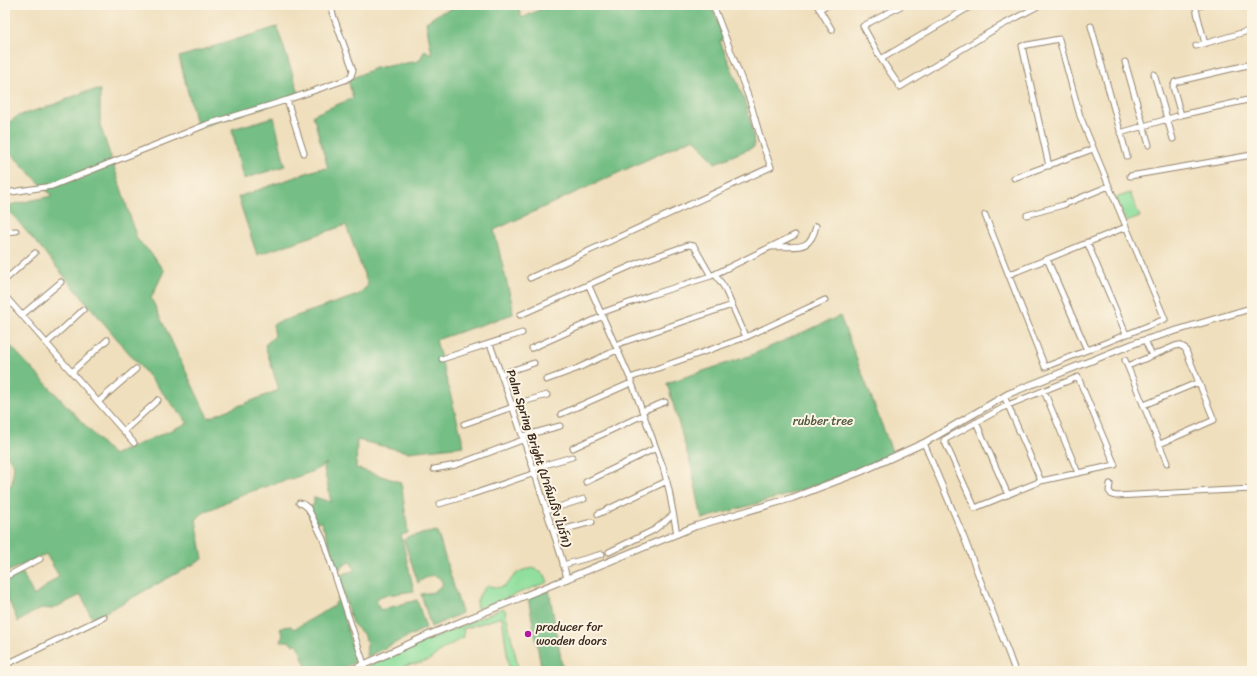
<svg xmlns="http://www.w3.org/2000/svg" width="1257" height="676" font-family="Sriracha,'Playpen Sans Thai',sans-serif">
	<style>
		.green { fill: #90df9e; stroke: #66845e }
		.forest { fill: #74be85; stroke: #587452 }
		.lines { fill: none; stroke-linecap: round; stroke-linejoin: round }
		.minor-casing { stroke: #95846e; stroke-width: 7 }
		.tertiary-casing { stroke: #95846e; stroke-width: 8 }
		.minor { stroke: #fff; stroke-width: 5 }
		.tertiary { stroke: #fff; stroke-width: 6 }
		.poi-dot { fill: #b5179e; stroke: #fcf5e5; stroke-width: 1.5 }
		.labels { text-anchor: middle; stroke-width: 4; stroke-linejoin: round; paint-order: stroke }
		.park-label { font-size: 12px; fill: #50573e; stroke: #fcf5e5 }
		.street-label { font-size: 12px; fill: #3b2a1e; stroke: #fcf5e5 }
		.poi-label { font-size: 12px; fill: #3b2a1e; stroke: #fcf5e5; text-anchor: start }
	</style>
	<rect width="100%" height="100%" fill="#fcf5e5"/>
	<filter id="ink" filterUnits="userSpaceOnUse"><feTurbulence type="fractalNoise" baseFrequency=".025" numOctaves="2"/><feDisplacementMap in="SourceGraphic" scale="8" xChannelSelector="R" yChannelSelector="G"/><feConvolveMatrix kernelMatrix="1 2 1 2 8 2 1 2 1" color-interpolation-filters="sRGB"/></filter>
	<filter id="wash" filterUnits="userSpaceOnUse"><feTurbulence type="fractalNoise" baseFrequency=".012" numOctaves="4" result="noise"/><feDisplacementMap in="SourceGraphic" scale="16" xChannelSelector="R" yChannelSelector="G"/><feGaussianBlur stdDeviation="0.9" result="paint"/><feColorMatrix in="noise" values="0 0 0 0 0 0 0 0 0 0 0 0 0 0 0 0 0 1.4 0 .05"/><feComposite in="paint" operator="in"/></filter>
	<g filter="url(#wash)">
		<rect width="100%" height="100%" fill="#efdfbd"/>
		<!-- green -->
		<path class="green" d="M 1130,193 L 1140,217 L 1126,222 L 1116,198 Z
			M 534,568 L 545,575 L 548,582 L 477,609 C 475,599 481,592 488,585 C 508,594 508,577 521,571 C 525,569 530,569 534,568 Z
			M 503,608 L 505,610 L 519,671 L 514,671 L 513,668 L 509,667 L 502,617 L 463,629 L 464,637 C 456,642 447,646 440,651 C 434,656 429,662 421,663 C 413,665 404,663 399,671 L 357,671 Z"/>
		<!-- forest -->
		<path class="forest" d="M 463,5 L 517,5 L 522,18 L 549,5 L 711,5 L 725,39 L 720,41 C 733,74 753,112 754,147 L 715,163 L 694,138 L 494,230 L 512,304 L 513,314 L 436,340 L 464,446 L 408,452 L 357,440 L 356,468 L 400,482 L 402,488 L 408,533 L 401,535 L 414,591 L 381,596 L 376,600 L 380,610 L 417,600 L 426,628 L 366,657 L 367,644 L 365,636 L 352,623 L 338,576 L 355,570 L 350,561 L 338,570 L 321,521 L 313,525 L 306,508 L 314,505 L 314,497 L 331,502 L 324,468 L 327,463 C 307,477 283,480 261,488 C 246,493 230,499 216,507 C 208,510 201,513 196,520 L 203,559 L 104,613 L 92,618 L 81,595 L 52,609 L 44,608 L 30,614 L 18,622 L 9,601 L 5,601 L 5,579 L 21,570 L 34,596 L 59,576 L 46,554 L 5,573 L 5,489 L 12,484 L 14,465 L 5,453 L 5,340 L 113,455 L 188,423 L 5,206 L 52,196 L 5,147 L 5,125 L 18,116 L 56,104 L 84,92 L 100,90 L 100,125 L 122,191 L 137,239 L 149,251 L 164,271 L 151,298 L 208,418 L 279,390 L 265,345 L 275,336 L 273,324 L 358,295 L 368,285 L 346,225 L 257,255 L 238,197 L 318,169 L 328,168 L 313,115 L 353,98 L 348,80 L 375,68 L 419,61 L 425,50 L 432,55 L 426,22 L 440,13 Z
			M 277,27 L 300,96 L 197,128 L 179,57 Z
			M 274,117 L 285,166 L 243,179 L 232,129 Z
			M 840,316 L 893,454 L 841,476 L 787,495 L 702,519 L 692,469 L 667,383 L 749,356 Z
			M 437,531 L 462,613 L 431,627 L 421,594 L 434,592 L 443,584 C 437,570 427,576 418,583 L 404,540 L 407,537 Z
			M 549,590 L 563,671 L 541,671 L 541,665 L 528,598 Z
			M 339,597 L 356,662 L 337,671 L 304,671 L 303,668 L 306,667 L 298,644 L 294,645 L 288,641 L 280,641 L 283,636 L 280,629 L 284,627 L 291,626 L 294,629 L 334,606 Z"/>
	</g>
	<g filter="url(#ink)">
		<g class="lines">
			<defs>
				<path id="minor" d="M 817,5 L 832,30
					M 903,5 L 863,26 L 881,59 L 900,87 L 995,29 L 1040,5
					M 1195,5 L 1205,44
					M 1195,7 L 1203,5
					M 819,9 L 828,5
					M 1091,26 L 1127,156
					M 1196,46 L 1252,30
					M 881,59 L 973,5
					M 1125,62 L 1149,145
					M 1154,74 L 1173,139
					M 287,100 L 304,153
					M 1181,115 L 1173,87 L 1175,82 L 1252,64
					M 1120,133 L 1181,115 L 1252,99
					M 1130,176 L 1252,155
					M 1014,178 L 1093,149
					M 5,193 L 52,186 L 208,124 L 287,100 L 345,80 L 351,76 L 353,70 L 332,12 L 334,5
					M 985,215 L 1045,367 L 1165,319 L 1109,186
					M 1027,215 L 1063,205 L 1109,186 L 1080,116 L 1059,39 L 1022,46 L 1049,166
					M 5,232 L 16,231
					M 1087,242 L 1126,334
					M 771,247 C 794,245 810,254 816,226
					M 1047,259 L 1087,350
					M 715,274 L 724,287 L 746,337
					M 1008,275 L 1126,227
					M 530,278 L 771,167 L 762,143 L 750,101 L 713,5
					M 5,280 L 35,253
					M 589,286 L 630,378 L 663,467 L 669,490 L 677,534
					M 5,296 L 134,443
					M 601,313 L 651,295 L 711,276 L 795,235
					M 22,315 L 61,282
					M 520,315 L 640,262 L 688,245 L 694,246 L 711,276
					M 1145,340 L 1152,356
					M 47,343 L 83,310
					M 490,344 C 510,399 529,453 546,509 C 553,533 562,555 567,579
					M 615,345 L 732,305
					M 532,348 L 603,316
					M 442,359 L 522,333
					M 1125,360 L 1167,463
					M 1128,366 L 1175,346 L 1179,345 L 1185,348 L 1214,420 L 1160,444
					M 72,372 L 107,340
					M 501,374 L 534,363
					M 1078,377 L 1115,465 L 1041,481 L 975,508 L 944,440 L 1008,405 Z
					M 630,378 L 746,337 L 825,300
					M 546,380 L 576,369 L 617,350
					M 1044,391 L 1078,473
					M 1004,396 L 1041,481
					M 98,402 L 136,369
					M 512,405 L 547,395
					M 1144,405 L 1199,382
					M 642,411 L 665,402
					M 561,414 L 631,383
					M 976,422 L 1008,495
					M 464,424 L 513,407
					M 124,431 L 158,400
					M 523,436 L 560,426
					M 924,443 L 961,530 L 1008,652 L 1015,671
					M 573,448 L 643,415
					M 534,468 L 572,457
					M 434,469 L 456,465 L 525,439
					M 586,482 L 656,448
					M 1110,484 L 1109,491 L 1112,495 L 1116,496 L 1252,489
					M 299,503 L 303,504 L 308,508 L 323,539 L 364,664
					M 439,504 L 470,495 L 535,473
					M 546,511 L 584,499
					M 598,514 L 667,481
					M 554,532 L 592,522
					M 609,552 L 654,530 L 673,515
					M 563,565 L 602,554
					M 5,577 L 40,559
					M 5,665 L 104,617"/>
				<path id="tertiary" d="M 350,671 L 431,634 L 696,526 L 792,498 L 860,472 L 924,443 L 1008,394 L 1138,342 L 1252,308"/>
			</defs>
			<!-- minor casing -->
			<use href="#minor" class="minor-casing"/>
			<!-- tertiary casing -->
			<use href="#tertiary" class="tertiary-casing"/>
			<!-- minor -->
			<use href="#minor" class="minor"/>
			<!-- tertiary -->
			<use href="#tertiary" class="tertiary"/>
		</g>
	</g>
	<!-- markers -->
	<circle class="poi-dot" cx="528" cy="634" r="4"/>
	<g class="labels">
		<!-- park labels -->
		<g class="park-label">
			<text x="823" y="425">rubber tree</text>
		</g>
		<!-- street labels -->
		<g class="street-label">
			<text transform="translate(539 458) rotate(72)" y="4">Palm Spring Bright (ปาล์มปริง ไบร์ท)</text>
		</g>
		<!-- poi labels -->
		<g class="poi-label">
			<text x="536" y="631">producer for<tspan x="536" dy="14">wooden doors</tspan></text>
		</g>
	</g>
	<!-- margin -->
	<rect width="1257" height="676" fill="none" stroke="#fcf5e5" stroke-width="20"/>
</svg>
